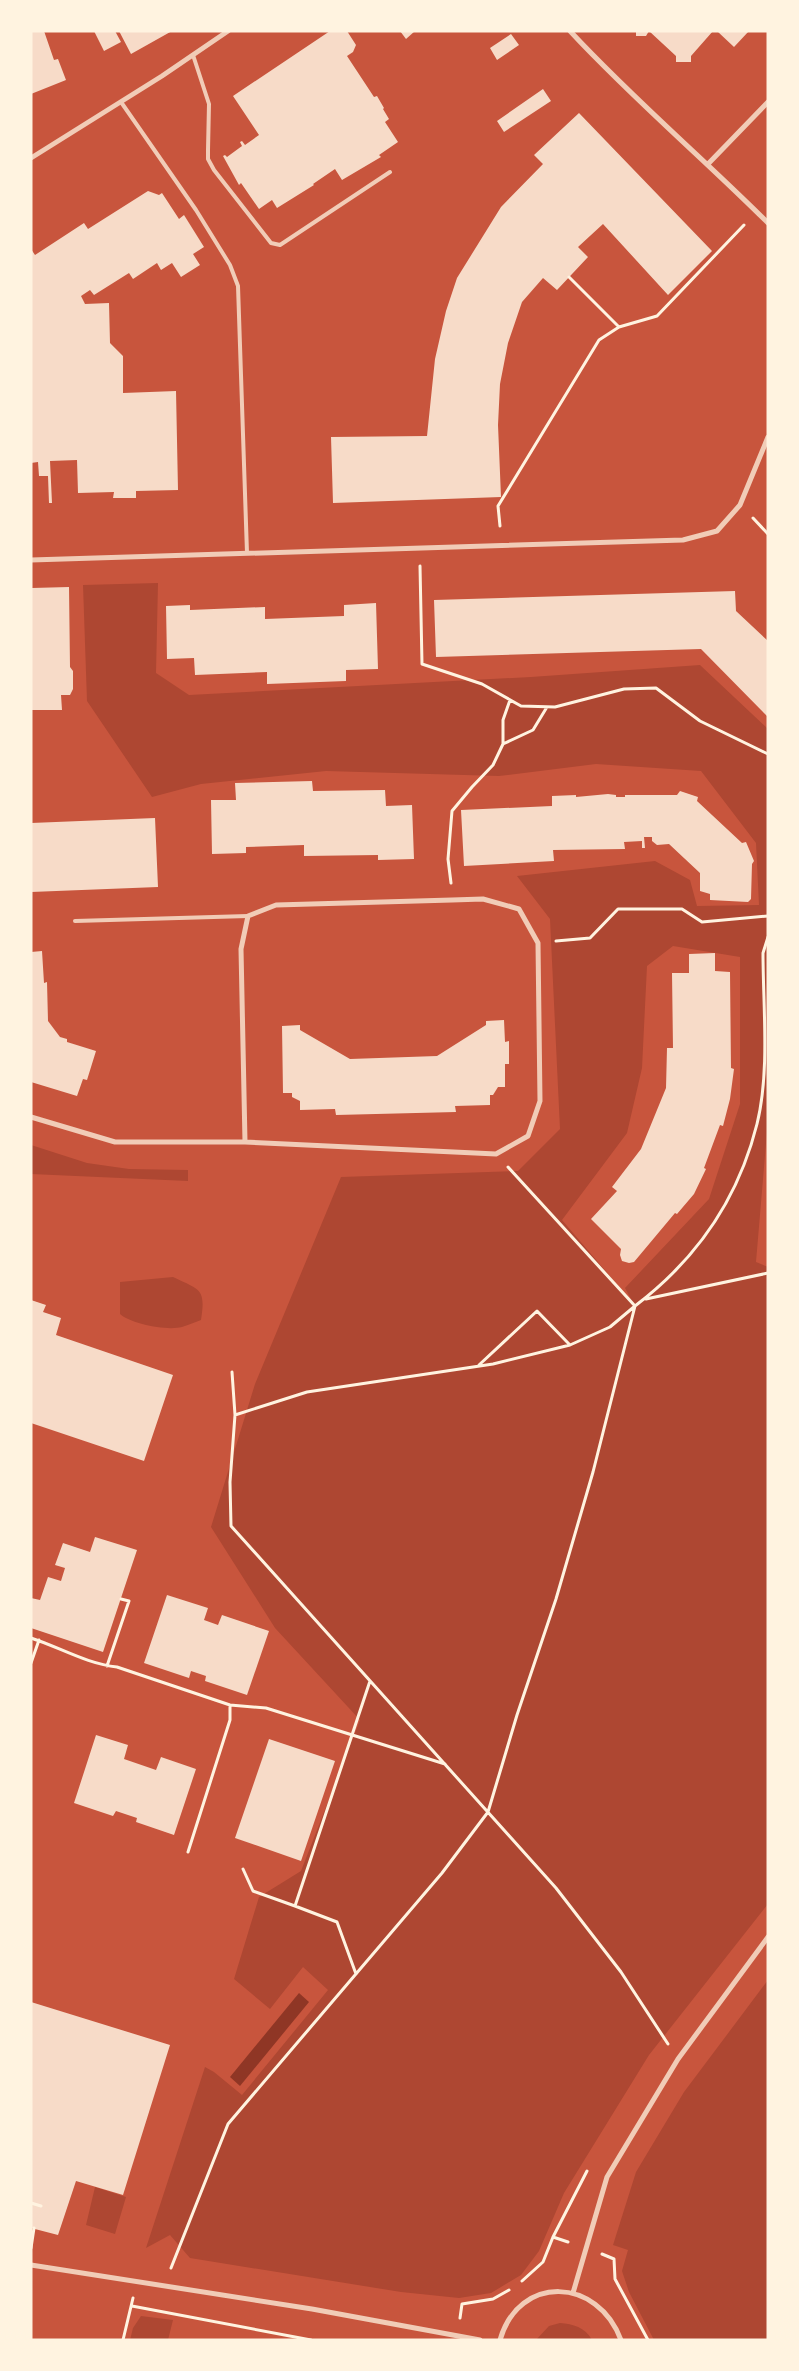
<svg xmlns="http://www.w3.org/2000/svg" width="799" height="2371" font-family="'Alegreya Sans',sans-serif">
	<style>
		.green { fill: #ae4732; fill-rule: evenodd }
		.water { fill: #8f3625 }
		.building { fill: #f7dbc8 }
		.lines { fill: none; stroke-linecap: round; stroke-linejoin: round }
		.path { stroke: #fff3e0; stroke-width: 3 }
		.service { stroke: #f1ccb7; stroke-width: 4 }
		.minor { stroke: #f1ccb7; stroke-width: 5 }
	</style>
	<rect width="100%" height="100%" fill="#c8553d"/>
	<!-- green -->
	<path class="green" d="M 158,583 L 156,673 L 189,695 L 531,677 L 700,665 L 768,729 L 768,1120 L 756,1262 L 768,1267 L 768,1904 L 649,2055 L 564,2193 L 539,2251 L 521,2275 L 491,2293 L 459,2298 L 401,2292 L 190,2258 L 170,2235 L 146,2248 L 205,2067 L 214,2072 L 242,2095 L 328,1990 L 303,1967 L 270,2009 L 234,1979 L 259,1897 L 301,1871 L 360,1720 L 275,1628 L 211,1527 L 255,1384 L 341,1177 L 518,1171 L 560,1129 L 550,919 L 517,876 L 655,861 L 690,880 L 697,906 L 759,905 L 756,843 L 701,771 L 596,764 L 499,776 L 326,771 L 201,784 L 152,797 L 87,701 L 83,585 ZM 673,946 L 740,957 L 740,1104 L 709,1199 L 625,1288 L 633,1303 L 562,1220 L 627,1133 L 642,1068 L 647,966 Z
		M 31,1145 L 87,1163 L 129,1169 L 188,1170 L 188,1181 L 31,1174 Z
		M 173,1277 C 200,1290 206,1288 201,1320 C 195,1322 189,1325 182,1327 C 167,1331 131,1324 120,1314 L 120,1282 Z
		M 768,1980 L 768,2340 L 654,2340 L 629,2292 L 622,2271 L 628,2250 L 613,2245 L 636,2172 L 684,2092 Z
		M 95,2187 L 126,2197 L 115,2234 L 86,2225 Z
		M 141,2316 L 173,2320 L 168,2340 L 130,2340 L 133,2328 Z
		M 560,2323 C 573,2324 585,2327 592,2340 L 536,2340 L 549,2326 Z"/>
	<!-- water -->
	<path class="water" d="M 299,1993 L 309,2002 L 240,2086 L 230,2077 Z"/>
	<!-- building -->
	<path class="building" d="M 31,31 L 44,31 L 54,60 L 58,59 L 66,80 L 31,94 Z
		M 94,31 L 115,31 L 121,42 L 104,51 Z
		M 119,31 L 172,31 L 131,54 Z
		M 330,31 L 347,31 L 356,45 L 353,52 L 347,56 L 374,97 L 377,96 L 384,108 L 383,109 L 389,119 L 385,122 L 398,142 L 379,155 L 381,157 L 342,180 L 335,169 L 313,184 L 314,185 L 277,208 L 272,200 L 259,209 L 241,183 L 239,185 L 223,156 L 225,155 L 227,157 L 242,146 L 240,142 L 242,141 L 245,145 L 259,135 L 233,96 Z
		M 400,31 L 415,31 L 406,39 Z
		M 636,31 L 713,31 L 691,56 L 691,62 L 676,62 L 676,56 L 649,31 L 646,36 L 636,36 Z
		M 717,31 L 749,31 L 734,47 Z
		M 511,34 L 519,45 L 497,60 L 490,48 Z
		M 543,89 L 551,101 L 504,132 L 497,121 Z
		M 579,113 L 712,251 L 668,295 L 603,224 L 578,247 L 588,257 L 557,290 L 543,278 L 522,302 L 508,343 L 500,384 L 498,425 L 501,497 L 333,503 L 331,437 L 427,436 L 435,359 L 446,311 L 457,278 L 501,207 L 543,164 L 534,155 Z
		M 148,191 L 159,195 L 162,193 L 179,219 L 184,215 L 204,247 L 193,254 L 200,265 L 181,277 L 172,263 L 161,270 L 157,263 L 133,279 L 129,273 L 94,295 L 90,290 L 81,296 L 85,304 L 109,303 L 110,343 L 123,356 L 123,393 L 176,391 L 178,490 L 136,491 L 136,498 L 113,498 L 114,492 L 78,493 L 77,460 L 50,461 L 52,503 L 49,503 L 48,476 L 39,476 L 38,462 L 31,463 L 31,249 L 35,255 L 84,223 L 88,229 Z
		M 69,587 L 70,667 L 73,671 L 73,689 L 70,695 L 61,695 L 62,710 L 31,710 L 32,588 Z
		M 735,591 L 736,611 L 768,641 L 768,717 L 701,649 L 436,657 L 434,600 Z
		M 376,603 L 378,669 L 346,670 L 346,681 L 267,684 L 267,672 L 195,675 L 194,658 L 167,659 L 166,606 L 190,605 L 190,610 L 265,607 L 265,619 L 344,616 L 344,605 Z
		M 312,781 L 313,791 L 385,790 L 386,806 L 412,805 L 414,859 L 378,860 L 378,855 L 304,856 L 304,845 L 246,847 L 246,853 L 212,854 L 211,800 L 236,800 L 235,783 Z
		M 680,791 L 698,797 L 697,801 L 742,843 L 746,842 L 754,861 L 752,864 L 751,899 L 748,902 L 710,900 L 710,894 L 700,891 L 700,873 L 669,844 L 657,845 L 652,841 L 652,837 L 644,837 L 645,848 L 642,848 L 642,841 L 624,842 L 625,849 L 553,850 L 554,861 L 464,866 L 461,810 L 552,806 L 552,796 L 576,795 L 576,797 L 608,794 L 616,795 L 616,797 L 625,797 L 625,795 L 677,795 Z
		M 155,818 L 158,887 L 31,892 L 31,823 Z
		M 42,951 L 44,983 L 47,982 L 48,1021 L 60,1037 L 67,1039 L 67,1042 L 96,1051 L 87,1080 L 83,1079 L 77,1096 L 31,1082 L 31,952 Z
		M 715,953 L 715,971 L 730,972 L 731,1068 L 734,1069 L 730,1099 L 723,1126 L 720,1125 L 704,1168 L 706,1169 L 694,1194 L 677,1214 L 675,1213 L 634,1262 L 629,1263 L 622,1261 L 620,1255 L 621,1249 L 591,1219 L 617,1191 L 612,1187 L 641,1149 L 666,1088 L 667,1048 L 673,1048 L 672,973 L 689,973 L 689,954 Z
		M 504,1020 L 505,1042 L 509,1041 L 509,1064 L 505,1064 L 505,1087 L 498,1087 L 493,1095 L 490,1095 L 490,1105 L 455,1106 L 456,1112 L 336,1115 L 335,1109 L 300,1110 L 300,1101 L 292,1097 L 292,1093 L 283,1093 L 282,1026 L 300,1025 L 300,1030 L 350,1059 L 437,1056 L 486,1025 L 486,1021 Z
		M 31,1300 L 46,1305 L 43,1312 L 61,1318 L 56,1335 L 173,1375 L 144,1461 L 31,1423 Z
		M 95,1537 L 137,1550 L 103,1652 L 31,1628 L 31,1598 L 40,1600 L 48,1577 L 61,1581 L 65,1568 L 55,1565 L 63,1543 L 90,1552 Z
		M 167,1595 L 208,1608 L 204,1620 L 218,1625 L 222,1615 L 269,1631 L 247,1695 L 205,1681 L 206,1676 L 191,1671 L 189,1678 L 144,1663 Z
		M 96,1735 L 128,1745 L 124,1759 L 156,1770 L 161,1757 L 196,1769 L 174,1835 L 136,1822 L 137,1818 L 116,1811 L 113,1816 L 74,1803 Z
		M 269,1739 L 335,1761 L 301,1861 L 235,1838 Z
		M 31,2002 L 170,2045 L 123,2195 L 76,2181 L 58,2235 L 31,2228 Z"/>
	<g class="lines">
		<!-- path -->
		<path class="path" d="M 569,277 L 619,327
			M 753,518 L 768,534
			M 500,526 L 498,506 L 599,340 L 619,327 L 657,316 L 744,225
			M 420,566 L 422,664 L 482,684 L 521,706 L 555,707 L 624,689 L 656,688 L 700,721 L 768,754
			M 503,744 L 533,730 L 547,707
			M 451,883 L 448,859 L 452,811 L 472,787 L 493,765 L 503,744 L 503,720 L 510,700
			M 556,941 L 590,938 L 618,909 L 682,909 L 702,922 L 768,916
			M 508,1167 L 635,1306 C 697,1259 738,1200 757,1124 C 770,1071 763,1007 763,953 L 768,937
			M 646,1299 L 768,1273
			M 479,1365 L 537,1311 L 569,1344
			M 232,1372 L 235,1415
			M 31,1638 C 59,1647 87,1664 117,1667 L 230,1705 L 266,1708 L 445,1764
			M 31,1663 L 39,1640
			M 107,1666 L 129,1601 L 121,1599
			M 188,1852 L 230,1720 L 230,1705
			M 243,1869 L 253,1891 L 295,1906
			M 356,1974 L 337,1922 L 295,1906 L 370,1681
			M 31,2203 L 41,2206
			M 553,2237 L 587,2171
			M 31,2248 L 34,2228
			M 602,2254 L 614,2259 L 615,2279 L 648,2340
			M 171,2268 L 228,2124 L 442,1873 L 488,1812 L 517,1715 L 556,1599 L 593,1472 L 635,1306 L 610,1327 L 570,1345 L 493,1364 L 307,1392 L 235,1415 L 230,1482 L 231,1526 L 556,1888 L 621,1972 L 668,2044
			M 522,2281 L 543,2262 L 553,2237 L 568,2242
			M 132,2306 L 311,2340
			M 460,2318 L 462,2304 L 493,2299 L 509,2290
			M 123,2340 L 133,2298"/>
		<!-- service -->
		<path class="service" d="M 193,55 L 209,104 L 208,150 L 208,159 L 214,170 L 271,243 L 280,245 L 390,172
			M 121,102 L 196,210 L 230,265 L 238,286 L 247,553
			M 75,921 L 248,916"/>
		<!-- minor -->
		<path class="minor" d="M 570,31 C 633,99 703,158 768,223
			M 31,158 L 162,76 L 228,31
			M 708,164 L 768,102
			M 31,560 L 683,540 L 717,531 L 740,505 L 768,437
			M 31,1117 L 115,1142 L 245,1142 L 496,1154 L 528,1136 L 540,1101 L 538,943 L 519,909 L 483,899 L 452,900 L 276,905 L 248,916 L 241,949 L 245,1142
			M 31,2265 L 312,2309 L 480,2340
			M 573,2293 L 607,2177 L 678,2059 L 768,1937
			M 500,2340 C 519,2274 598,2277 621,2340"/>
	</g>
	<!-- border -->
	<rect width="799" height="2371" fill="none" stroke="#fff3e0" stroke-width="65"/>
</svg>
